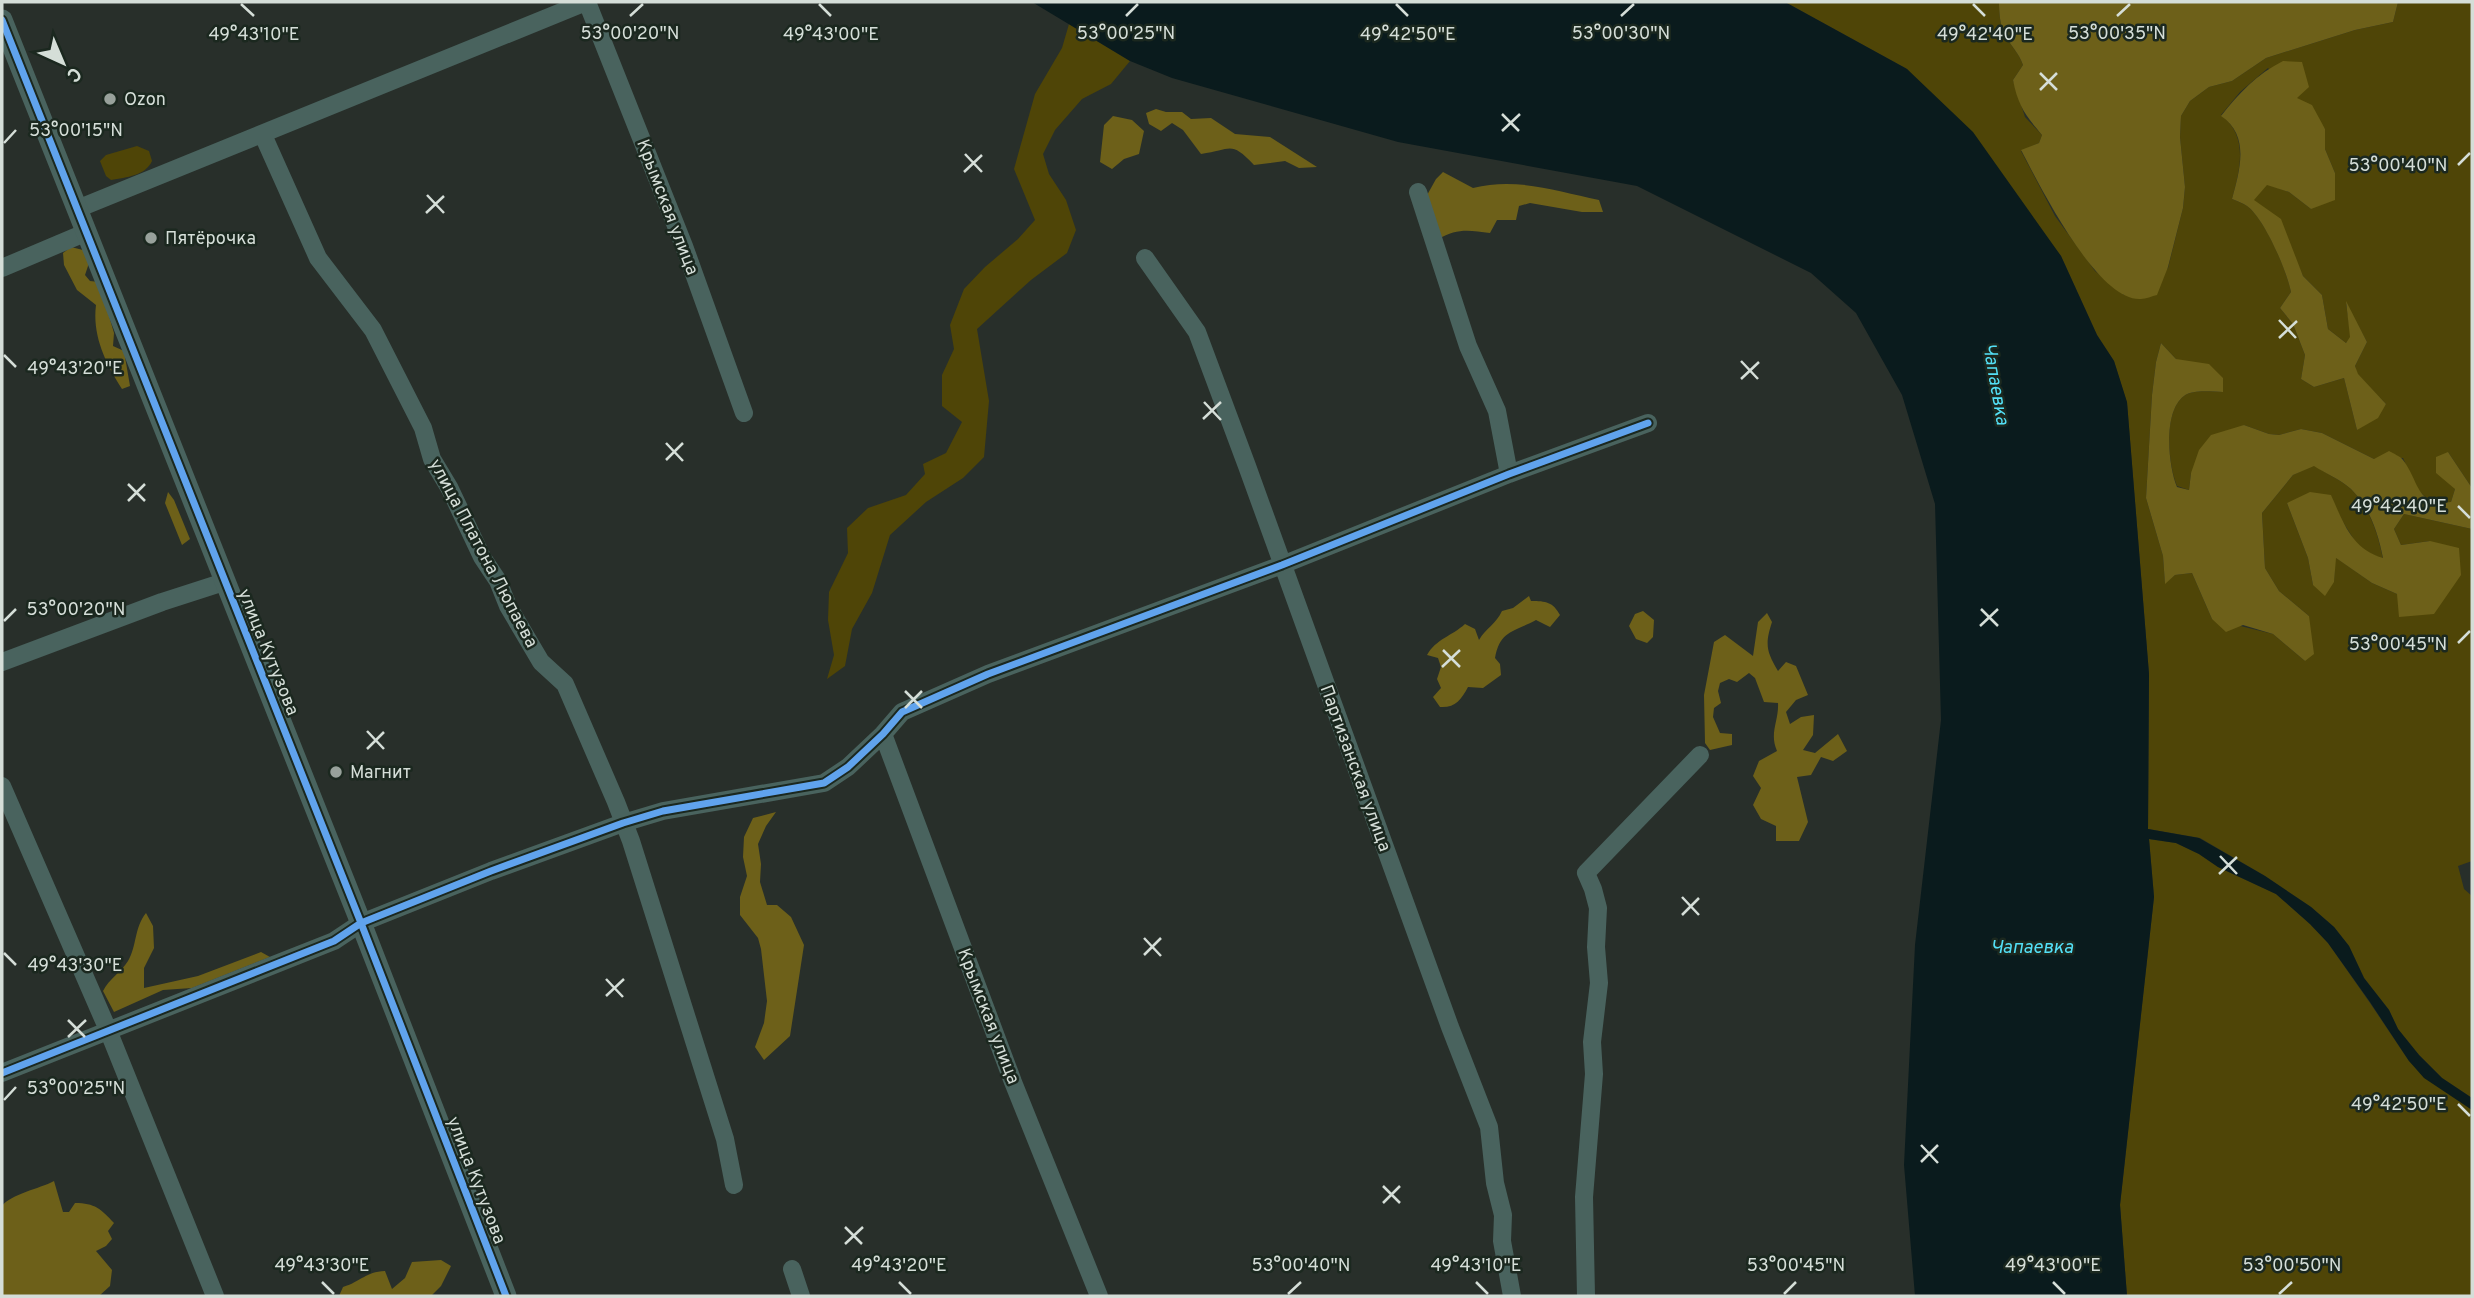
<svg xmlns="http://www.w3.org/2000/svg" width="2474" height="1298" font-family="Overpass,sans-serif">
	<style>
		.green { fill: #4f4507; fill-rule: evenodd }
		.forest { fill: #6d6019 }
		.water { fill: #0a1b1d }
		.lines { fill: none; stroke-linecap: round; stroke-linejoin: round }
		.minor { stroke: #49635e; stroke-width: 18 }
		.tertiary { stroke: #49635e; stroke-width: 21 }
		.cycleway-casing { stroke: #1b281f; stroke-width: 11 }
		.cycleway { stroke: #60a3ed; stroke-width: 7 }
		.ticks { fill: none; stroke: #d5ded8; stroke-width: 2.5 }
		.poi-dot { fill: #98a19b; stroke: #1b281f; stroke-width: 2.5 }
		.labels { text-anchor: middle; stroke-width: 5; stroke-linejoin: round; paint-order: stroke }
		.poi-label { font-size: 18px; fill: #d5ded8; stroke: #1b281f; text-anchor: start }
		.street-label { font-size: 18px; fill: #d5ded8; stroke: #1b281f }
		.water-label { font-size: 19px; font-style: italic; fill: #53e0f6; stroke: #1b281f }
		.ticks-label { font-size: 18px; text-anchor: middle; fill: #d5ded8; stroke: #1b281f; stroke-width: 5; stroke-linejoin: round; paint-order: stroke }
	</style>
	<rect width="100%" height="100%" fill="#282f2a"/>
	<!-- green -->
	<path class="green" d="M 1785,2 L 1999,2 C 1999,12 2000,26 2005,35 C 2011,46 2019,53 2023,65 L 2013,80 L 2025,117 L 2042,135 L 2039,143 L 2021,151 L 2055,216 L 2095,271 L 2124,295 L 2168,268 L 2183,208 L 2185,187 L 2180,137 L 2181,116 L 2190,101 L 2209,87 L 2232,81 L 2266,58 L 2355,30 L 2393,22 L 2398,2 L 2472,2 L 2472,488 L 2448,452 L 2455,489 L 2451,502 C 2419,505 2414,483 2403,458 L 2374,459 L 2322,433 L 2301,429 L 2279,435 L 2269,434 L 2244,425 L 2191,473 L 2189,490 L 2177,486 C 2168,465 2163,411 2184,396 C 2194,389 2212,392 2223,392 L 2176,359 L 2161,343 L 2156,362 L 2152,395 L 2146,498 L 2163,556 L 2165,583 L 2175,575 L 2192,573 L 2212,619 L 2273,634 L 2305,661 L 2309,616 L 2279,591 L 2265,568 L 2262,513 L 2293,475 L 2314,465 C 2325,473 2341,480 2351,489 C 2370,508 2378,534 2383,559 L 2360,549 L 2341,519 L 2331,496 L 2287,503 L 2308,558 L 2313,585 L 2334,582 L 2335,557 L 2372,583 L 2397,594 L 2430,541 L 2401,545 L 2394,529 L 2404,514 L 2472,529 L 2472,861 L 2458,866 L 2464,889 L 2472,896 L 2472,1098 L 2442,1078 L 2419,1055 L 2398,1029 L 2389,1010 L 2364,978 L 2349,946 L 2334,927 L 2311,907 L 2265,876 L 2200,838 L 2148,829 L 2149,674 L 2127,403 L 2114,361 L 2097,335 L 2061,256 L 1907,69 ZM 2268,68 L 2325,129 L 2325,149 L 2335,173 L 2311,209 L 2289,192 L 2267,184 L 2253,200 L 2294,256 L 2303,276 L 2322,295 L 2328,329 L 2346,343 L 2351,337 L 2346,303 L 2367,342 L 2355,366 L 2357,374 L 2386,404 L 2357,430 L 2344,378 L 2314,387 L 2301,379 L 2305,355 L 2293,324 L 2280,308 L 2291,292 C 2287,271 2265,219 2247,206 C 2243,203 2237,201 2232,199 C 2240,170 2249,136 2221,115 L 2240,92 Z
		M 1069,24 L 1130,61 L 1111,84 L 1082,99 L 1055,130 L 1043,154 L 1049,174 L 1066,200 L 1076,230 L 1067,253 L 1031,280 L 977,329 L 989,401 L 984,457 L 963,478 L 926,502 L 890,535 L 872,593 L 852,629 L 845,666 L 827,679 L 834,655 L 828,620 L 829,592 L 848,553 L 847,528 L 868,508 L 906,495 L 925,474 L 923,464 L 946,453 L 962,422 L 942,406 L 942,375 L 954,349 L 950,325 L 964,289 L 985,267 L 1018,239 L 1035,220 L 1014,169 L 1035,94 L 1062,48 Z
		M 137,146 L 149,151 L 152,161 C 145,176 127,177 111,180 L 106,176 L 100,161 L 106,155 Z
		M 2149,839 L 2176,843 L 2199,854 L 2218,867 L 2276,894 L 2310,924 L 2328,943 L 2370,1003 L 2409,1061 L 2472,1110 L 2472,1296 L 2127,1296 L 2120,1205 L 2154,897 Z"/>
	<!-- forest -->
	<path class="forest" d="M 1999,2 L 2398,2 L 2393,22 L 2355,30 L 2266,58 L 2232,81 L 2209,87 L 2190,101 L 2181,116 L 2180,137 L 2185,187 L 2183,208 L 2168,267 L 2157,295 C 2152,296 2146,299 2141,299 C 2097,302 2039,184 2021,150 L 2039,143 L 2042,135 C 2026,116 2018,106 2013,80 L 2023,65 C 2019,53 2011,46 2005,35 C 2000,26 1999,12 1999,2 Z
		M 2283,61 L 2302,62 L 2309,87 L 2297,98 L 2312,105 L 2325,129 L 2325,149 L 2335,173 L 2335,200 L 2311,209 L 2289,192 L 2267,185 L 2254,200 L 2281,219 L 2303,276 L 2322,295 L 2328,329 L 2346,343 L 2350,337 L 2346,301 L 2367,342 L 2355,366 L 2358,374 L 2386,404 L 2378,418 L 2357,430 L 2344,378 L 2314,387 L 2301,379 L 2305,355 L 2293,324 L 2280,308 L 2291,292 C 2287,271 2264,218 2247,206 C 2243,203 2237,201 2232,199 C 2240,170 2250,135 2221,116 C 2239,93 2257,74 2283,61 Z
		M 1156,109 L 1166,112 L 1182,112 L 1191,119 L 1211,118 L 1235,134 L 1270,137 L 1317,167 L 1299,168 L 1285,161 L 1254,165 C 1230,140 1232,150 1201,154 L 1183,130 L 1172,123 L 1161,131 L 1149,124 L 1146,113 Z
		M 1113,116 L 1132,120 L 1144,131 L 1139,154 L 1124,159 L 1112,169 L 1100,162 L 1104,125 Z
		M 1443,172 L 1473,188 C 1516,177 1557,191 1599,200 L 1603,212 L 1582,212 L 1530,203 L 1519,206 L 1516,220 L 1497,220 L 1490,233 C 1469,230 1457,228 1438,239 L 1426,197 L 1436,179 Z
		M 71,247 L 83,250 L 89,263 L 85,275 L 90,281 L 99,282 L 114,333 L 113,346 L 124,351 L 130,386 L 122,389 C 106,364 92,336 96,305 L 77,290 L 64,265 L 63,253 Z
		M 2161,343 L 2176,359 L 2209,364 L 2223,378 L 2223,392 C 2212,392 2194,389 2184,396 C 2163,411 2168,466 2177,487 L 2189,490 L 2191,473 L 2199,450 L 2211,435 L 2244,425 L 2269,434 L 2279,435 L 2301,429 L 2322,433 L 2374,459 L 2389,451 C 2394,454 2400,456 2403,460 C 2420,482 2415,506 2451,502 L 2455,489 L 2436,473 L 2436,457 L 2448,452 L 2472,488 L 2472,529 L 2404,514 L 2394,529 L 2401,545 L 2430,541 L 2459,548 L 2461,575 L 2434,614 L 2399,617 L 2397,594 L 2372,583 L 2336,558 L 2334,582 L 2325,596 L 2313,585 L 2308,558 L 2287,503 L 2310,492 L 2331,495 C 2344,524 2352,549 2383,558 C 2378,533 2370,508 2351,489 C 2341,480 2325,473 2314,466 L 2293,475 L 2262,513 L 2265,568 L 2279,591 L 2309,616 L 2314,654 L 2305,661 L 2273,634 L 2243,625 L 2226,632 L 2212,619 L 2192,573 L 2175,575 L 2165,584 L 2163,556 L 2146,498 L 2152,395 L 2156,362 Z
		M 168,492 L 174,500 L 190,539 L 182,545 L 165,503 Z
		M 1529,596 L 1531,601 C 1546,601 1553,602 1560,615 L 1550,627 L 1536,620 C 1514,632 1500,630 1495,658 L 1500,664 L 1501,675 L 1483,688 L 1468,687 C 1461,700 1455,708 1440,707 L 1433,697 L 1441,688 L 1437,679 L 1441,667 L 1438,658 L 1427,655 C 1436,639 1452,636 1465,624 L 1475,629 L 1479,640 C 1486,628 1496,624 1502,611 L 1513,608 Z
		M 1643,611 L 1654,620 L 1653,637 L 1647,643 L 1636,639 L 1629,626 L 1635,614 Z
		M 1767,613 L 1772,622 C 1765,644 1766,651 1778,671 L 1786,662 L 1796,666 L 1808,695 L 1796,700 L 1786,712 L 1790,724 L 1801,717 L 1814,715 L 1813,735 L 1803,750 L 1815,753 L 1838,734 L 1847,751 L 1833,761 L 1821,757 L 1811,775 L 1797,777 L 1808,822 L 1799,841 L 1776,841 L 1776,826 L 1761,819 L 1753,805 L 1761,788 L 1753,776 L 1759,761 L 1777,751 C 1769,733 1779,721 1778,703 L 1764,702 L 1755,678 L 1749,673 L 1737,682 L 1729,679 L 1720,683 L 1718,691 L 1721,703 L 1714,708 L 1713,717 L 1720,733 L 1732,734 L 1732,745 L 1710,750 L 1705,743 L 1704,695 L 1714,642 L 1725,635 L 1753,656 L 1758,622 Z
		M 776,812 L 766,826 L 758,844 L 761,864 L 760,882 L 767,905 L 777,905 L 791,917 L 804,945 L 790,1036 L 764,1060 L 755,1047 L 764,1023 L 767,1001 L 761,949 L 758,938 L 740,915 L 740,897 L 747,876 L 743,857 L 744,837 L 753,818 Z
		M 146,913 L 153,926 L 154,948 L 144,968 L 144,988 L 198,976 L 261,952 L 270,957 L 192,988 L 163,990 L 114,1012 L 103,991 C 109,979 121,972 128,961 C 137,946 134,928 146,913 Z
		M 54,1181 L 63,1212 L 69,1212 L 75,1203 C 95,1203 101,1209 114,1223 L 108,1231 L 112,1239 L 106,1246 L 96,1251 L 112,1270 L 110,1286 L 99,1296 L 2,1296 L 2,1206 C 11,1194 39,1189 54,1181 Z
		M 441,1260 L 451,1266 L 441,1286 L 431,1296 L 339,1296 L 343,1287 C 362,1281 365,1272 385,1271 L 392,1289 L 405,1278 L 412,1262 Z"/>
	<!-- water -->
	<path class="water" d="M 1032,2 L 1785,2 L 1907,69 L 1973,132 L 2061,256 L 2097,335 L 2114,361 L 2127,402 L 2149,674 L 2148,829 L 2199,838 L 2265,876 L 2311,907 L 2334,927 L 2349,946 L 2364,978 L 2389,1010 L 2398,1029 L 2419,1055 L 2442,1078 L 2472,1098 L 2472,1110 L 2424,1078 L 2409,1061 L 2370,1002 L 2328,943 L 2310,924 L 2276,894 L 2218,867 L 2199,854 L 2176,843 L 2149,839 L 2154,897 L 2120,1205 L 2127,1296 L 1915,1296 L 1904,1165 L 1915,945 L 1941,720 L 1935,504 L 1902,395 L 1856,313 L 1811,273 L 1637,186 L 1398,142 L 1172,78 L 1130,61 Z"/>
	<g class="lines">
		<!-- minor -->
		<path class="minor" d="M 587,2 L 684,246 L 744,413
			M 263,135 L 318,258 L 373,330 L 423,428 L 432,459 L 450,489 L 482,557 L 498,581 L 508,606 L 541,662 L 565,684 L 616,802 L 631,841 L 725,1139 L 734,1185
			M 1418,192 L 1468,346 L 1497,411 L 1509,474
			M 77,209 L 586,2
			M 1145,258 L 1197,332 L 1247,466 L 1450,1027 L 1489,1127 L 1495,1183 L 1503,1215 L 1502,1241 L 1512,1296
			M 2,268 L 87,232
			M 2,662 L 162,602 L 224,582
			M 883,734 L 1013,1082 L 1099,1296
			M 2,786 L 108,1030 L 215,1296
			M 2,1073 L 334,941 L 361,923 L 491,871 L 623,823 L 663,811 L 824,783 L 848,767 L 883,734 L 902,712 L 988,674 L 1282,565 L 1509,474 L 1648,423
			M 792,1269 L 801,1296
			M 1586,1296 L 1584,1197 L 1594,1074 L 1592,1042 L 1599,983 L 1596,947 L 1598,908 L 1593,889 L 1586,873 L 1700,755"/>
		<!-- tertiary -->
		<path class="tertiary" d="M 2,20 L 361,923 L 506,1296"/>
		<defs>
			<path id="cycleway" d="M 2,20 L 361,923 L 506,1296
				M 2,1073 L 334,941 L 361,923 L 491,871 L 623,823 L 663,811 L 824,783 L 848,767 L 883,734 L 902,712 L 988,674 L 1282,565 L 1509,474 L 1648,423"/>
		</defs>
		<!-- cycleway casing -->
		<use href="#cycleway" class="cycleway-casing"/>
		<!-- cycleway -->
		<use href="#cycleway" class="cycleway"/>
	</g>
	<!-- ticks -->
	<path class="ticks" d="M 241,4 L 254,16M 819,4 L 831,16M 1396,4 L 1408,16M 1973,4 L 1985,16M 630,16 L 643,4M 1126,16 L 1138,4M 1621,16 L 1634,4M 2117,16 L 2130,4M 2040,73 L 2057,90M 2040,90 L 2057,73M 1502,114 L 1519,131M 1502,131 L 1520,114M 4,143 L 16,130M 965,154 L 982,172M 2458,165 L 2470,153M 964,172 L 982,155M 427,195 L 444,213M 426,213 L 444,196M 2279,320 L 2296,338M 2279,338 L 2297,321M 4,355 L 16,367M 1741,361 L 1758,379M 1741,379 L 1759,362M 1204,402 L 1221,420M 1203,419 L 1221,402M 666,443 L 683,461M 666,460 L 683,443M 128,484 L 145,501M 128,501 L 145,484M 2458,506 L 2470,518M 1981,609 L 1998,626M 4,621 L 16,609M 1980,626 L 1998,609M 2458,643 L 2470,631M 1443,650 L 1460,667M 1442,667 L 1460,650M 905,691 L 922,708M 905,708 L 922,691M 367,731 L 384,749M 367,749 L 384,732M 2220,856 L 2237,874M 2219,874 L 2237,857M 1682,897 L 1699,915M 1682,915 L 1699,898M 1144,938 L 1161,956M 4,953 L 16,965M 1144,955 L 1161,938M 606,979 L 623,997M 606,996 L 624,979M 68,1020 L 85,1037M 68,1037 L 86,1020M 4,1100 L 16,1087M 2458,1104 L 2470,1116M 1921,1145 L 1938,1163M 1921,1162 L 1938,1145M 1383,1186 L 1400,1203M 1383,1203 L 1400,1186M 845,1227 L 862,1244M 845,1244 L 863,1227M 322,1282 L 334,1294M 899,1282 L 911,1294M 1476,1282 L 1488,1294M 2053,1282 L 2065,1294M 1288,1294 L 1301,1282M 1784,1294 L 1796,1282M 2279,1294 L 2292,1282"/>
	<!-- markers -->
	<g class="poi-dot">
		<circle cx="110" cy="99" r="7"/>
		<circle cx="151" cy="238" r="7"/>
		<circle cx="336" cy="772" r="7"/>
	</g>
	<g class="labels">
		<!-- poi labels -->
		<g class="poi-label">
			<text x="124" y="105">Ozon</text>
			<text x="165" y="244">Пятёрочка</text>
			<text x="350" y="778">Магнит</text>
		</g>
		<!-- street labels -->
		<g class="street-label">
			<text transform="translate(668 207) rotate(69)" y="6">Крымская улица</text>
			<text transform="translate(484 553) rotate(62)" y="6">улица Платона Люпаева</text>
			<text transform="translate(269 652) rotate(68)" y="6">улица Кутузова</text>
			<text transform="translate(1356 768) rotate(70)" y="6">Партизанская улица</text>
			<text transform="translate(989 1016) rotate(69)" y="6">Крымская улица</text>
			<text transform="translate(477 1180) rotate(69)" y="6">улица Кутузова</text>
		</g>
		<!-- water labels -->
		<g class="water-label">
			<text transform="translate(1997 384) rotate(80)" y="7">Чапаевка</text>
			<text x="2032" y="953">Чапаевка</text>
		</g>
	</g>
	<g class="ticks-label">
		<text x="630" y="39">53°00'20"N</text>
		<text x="1126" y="39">53°00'25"N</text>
		<text x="1621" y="39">53°00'30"N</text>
		<text x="2117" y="39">53°00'35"N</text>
		<text x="254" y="40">49°43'10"E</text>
		<text x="831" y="40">49°43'00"E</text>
		<text x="1408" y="40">49°42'50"E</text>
		<text x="1985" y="40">49°42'40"E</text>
		<text x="76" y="136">53°00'15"N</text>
		<text x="2398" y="171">53°00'40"N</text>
		<text x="75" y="374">49°43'20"E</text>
		<text x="2399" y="512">49°42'40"E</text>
		<text x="76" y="615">53°00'20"N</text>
		<text x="2398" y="650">53°00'45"N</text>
		<text x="75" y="971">49°43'30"E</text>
		<text x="76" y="1094">53°00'25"N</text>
		<text x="2399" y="1110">49°42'50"E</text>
		<text x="322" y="1271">49°43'30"E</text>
		<text x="899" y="1271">49°43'20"E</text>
		<text x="1476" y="1271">49°43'10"E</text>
		<text x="2053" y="1271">49°43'00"E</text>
		<text x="1301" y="1271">53°00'40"N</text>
		<text x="1796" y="1271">53°00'45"N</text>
		<text x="2292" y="1271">53°00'50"N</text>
	</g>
	<!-- border -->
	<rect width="2474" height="1298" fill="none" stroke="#d5ded8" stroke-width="7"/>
	<!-- north arrow -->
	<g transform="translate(63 63) rotate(136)" stroke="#1b281f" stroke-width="5" paint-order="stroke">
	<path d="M0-5L12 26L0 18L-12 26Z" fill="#d5ded8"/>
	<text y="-10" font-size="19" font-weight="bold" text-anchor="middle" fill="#d5ded8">С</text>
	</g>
</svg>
